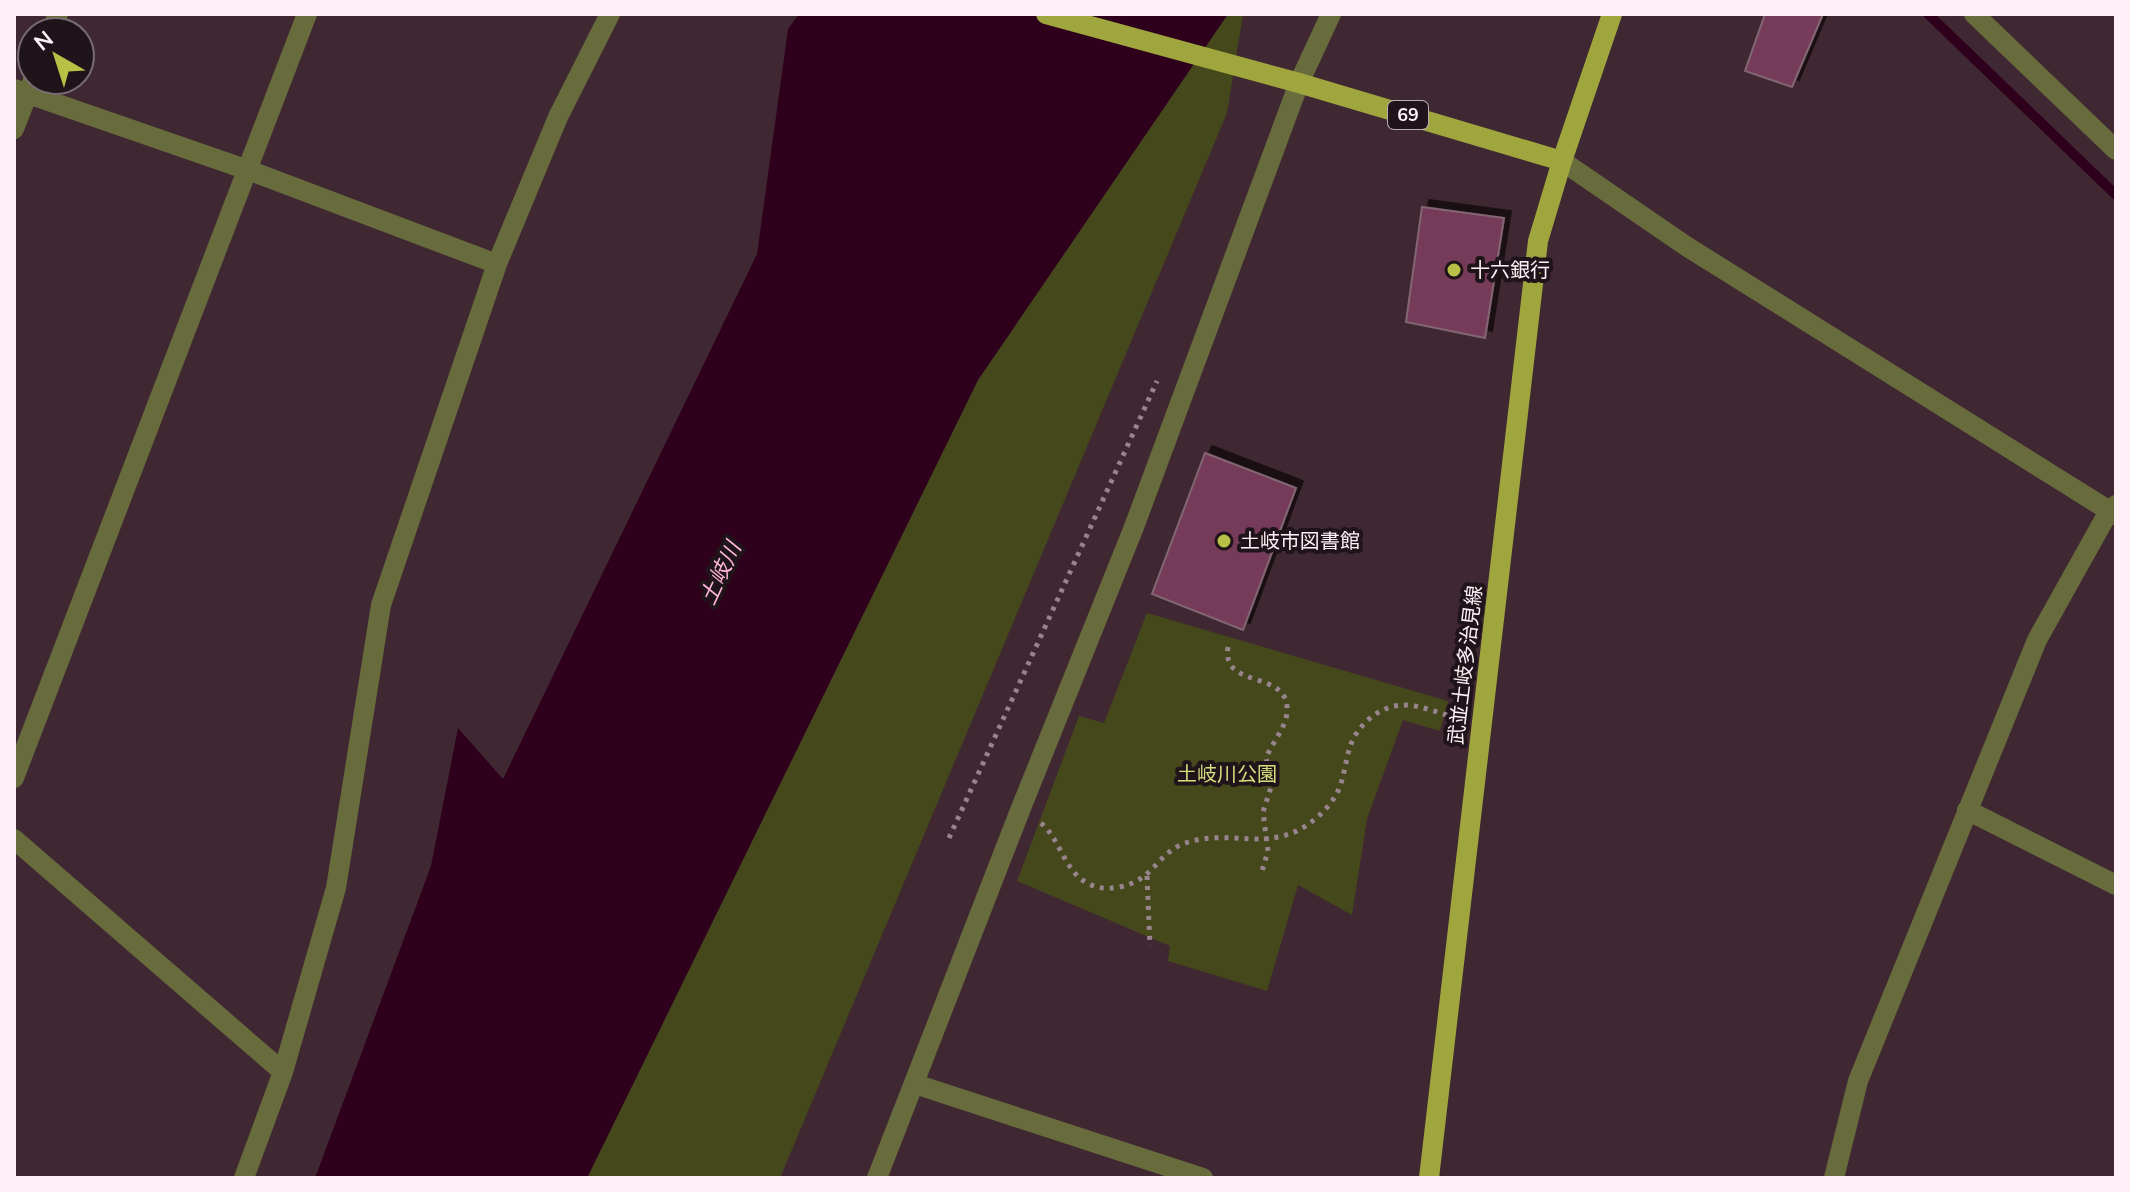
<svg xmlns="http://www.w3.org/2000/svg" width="2130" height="1192" font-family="'Nunito Sans','Noto Sans JP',sans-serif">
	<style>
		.green { fill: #45481b }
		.water { fill: #2f001c }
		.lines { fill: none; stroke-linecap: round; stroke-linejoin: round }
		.stream { stroke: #2f001c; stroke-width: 10 }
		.building { fill: #753b59; stroke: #826673; stroke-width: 2; filter: url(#shadow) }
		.path { stroke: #97848d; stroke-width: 5; stroke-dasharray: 4 6; stroke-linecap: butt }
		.minor { stroke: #686c3d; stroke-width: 20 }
		.major { stroke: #a0a63e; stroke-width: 20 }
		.poi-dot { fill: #b9c046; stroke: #1f141a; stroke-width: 3 }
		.labels { text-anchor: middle; stroke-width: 8; stroke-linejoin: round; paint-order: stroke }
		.shield { fill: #1f141a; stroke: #bbaeb4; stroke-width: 2 }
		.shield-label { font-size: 18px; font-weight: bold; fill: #fef0f6 }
		.poi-label { font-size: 20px; fill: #fef0f6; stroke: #1f141a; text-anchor: start }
		.street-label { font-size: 20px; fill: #fef0f6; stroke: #1f141a }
		.park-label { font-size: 20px; fill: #d5dc7d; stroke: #1f141a }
		.water-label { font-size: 22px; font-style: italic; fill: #feb5d8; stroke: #1f141a }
	</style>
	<defs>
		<filter id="shadow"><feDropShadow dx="7" dy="-7" stdDeviation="0" flood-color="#0009"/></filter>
	</defs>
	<rect width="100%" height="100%" fill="#402833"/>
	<!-- green -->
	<path class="green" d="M 1228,14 L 1243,14 L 1227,113 L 780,1178 L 587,1178 L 978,380 Z
		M 1147,613 L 1448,701 L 1440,731 L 1403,720 L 1367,819 L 1352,915 L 1298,885 L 1267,991 L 1168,961 L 1170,946 L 1017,881 L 1079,716 L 1104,723 Z"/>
	<!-- water -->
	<path class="water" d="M 799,14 L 1228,14 L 978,380 L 587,1178 L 315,1178 L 431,866 L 458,728 L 503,779 L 757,254 L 788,29 Z"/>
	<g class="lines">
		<!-- stream -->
		<path class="stream" d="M 1928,14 L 2116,195"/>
	</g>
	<!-- building -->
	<path class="building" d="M 1765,14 L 1823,14 L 1792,87 L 1745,71 Z
		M 1422,207 L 1504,218 L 1485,338 L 1406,322 Z
		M 1205,453 L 1296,488 L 1243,630 L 1152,594 Z"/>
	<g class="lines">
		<!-- path -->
		<path class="path" d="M 1228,647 C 1221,691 1291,668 1287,713 C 1285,729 1272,743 1266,758 L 1272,784 L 1263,812 L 1268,851 L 1262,871
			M 1041,823 C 1061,840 1064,872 1089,884 C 1099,889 1108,889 1119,887 C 1153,881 1157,854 1183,844 C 1225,827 1266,853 1307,825 C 1322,815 1336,800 1341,783 C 1345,771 1346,759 1350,747 C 1357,725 1380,705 1404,705 C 1421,705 1441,714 1457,718
			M 949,838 L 1157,381
			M 1147,876 L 1150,946"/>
		<!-- minor -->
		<path class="minor" d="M 1974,14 L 2116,150
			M 51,32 L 58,14
			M 14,89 L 248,170 L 497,264
			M 14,129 L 33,80
			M 1562,161 L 1686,246 L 2116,515
			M 14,778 L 307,14
			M 1967,810 L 2116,885
			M 14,839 L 283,1072
			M 915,1084 L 1203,1178
			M 244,1178 L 283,1072 L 336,888 L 381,605 L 497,264 L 558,117 L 610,14
			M 877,1178 L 1021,808 L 1134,527 L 1299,83 L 1331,14
			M 1834,1178 L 1858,1081 L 2037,640 L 2109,511 L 2116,505"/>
		<!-- major -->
		<path class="major" d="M 1046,14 L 1299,83 L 1562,161
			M 1429,1178 L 1538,241 L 1562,161 L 1612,14"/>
	</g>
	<!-- markers -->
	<g class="poi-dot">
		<circle cx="1454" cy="270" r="8"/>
		<circle cx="1224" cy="541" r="8"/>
	</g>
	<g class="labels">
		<!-- shield labels -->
		<rect class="shield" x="1388" y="101" width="40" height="28" rx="6"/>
		<g class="shield-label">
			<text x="1408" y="121">69</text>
		</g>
		<!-- poi labels -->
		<g class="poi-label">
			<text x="1470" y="277">十六銀行</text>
			<text x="1240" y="548">土岐市図書館</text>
		</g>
		<!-- street labels -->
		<g class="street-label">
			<text transform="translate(1465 665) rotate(-83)" y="7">武並土岐多治見線</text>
		</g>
		<!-- park labels -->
		<g class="park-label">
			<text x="1227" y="781">土岐川公園</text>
		</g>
		<!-- water labels -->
		<g class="water-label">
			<text transform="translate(720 573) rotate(-65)" y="8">土岐川</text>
		</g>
	</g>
	<!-- border -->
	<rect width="2130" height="1192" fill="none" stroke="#fef0f6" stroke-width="32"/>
	<!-- north arrow -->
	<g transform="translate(56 56) rotate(321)"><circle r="38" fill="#1f141a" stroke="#786c72" stroke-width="2"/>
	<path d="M0-6L14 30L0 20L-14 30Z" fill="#b9c046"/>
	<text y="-12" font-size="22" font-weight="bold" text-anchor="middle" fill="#fef0f6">N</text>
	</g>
</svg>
